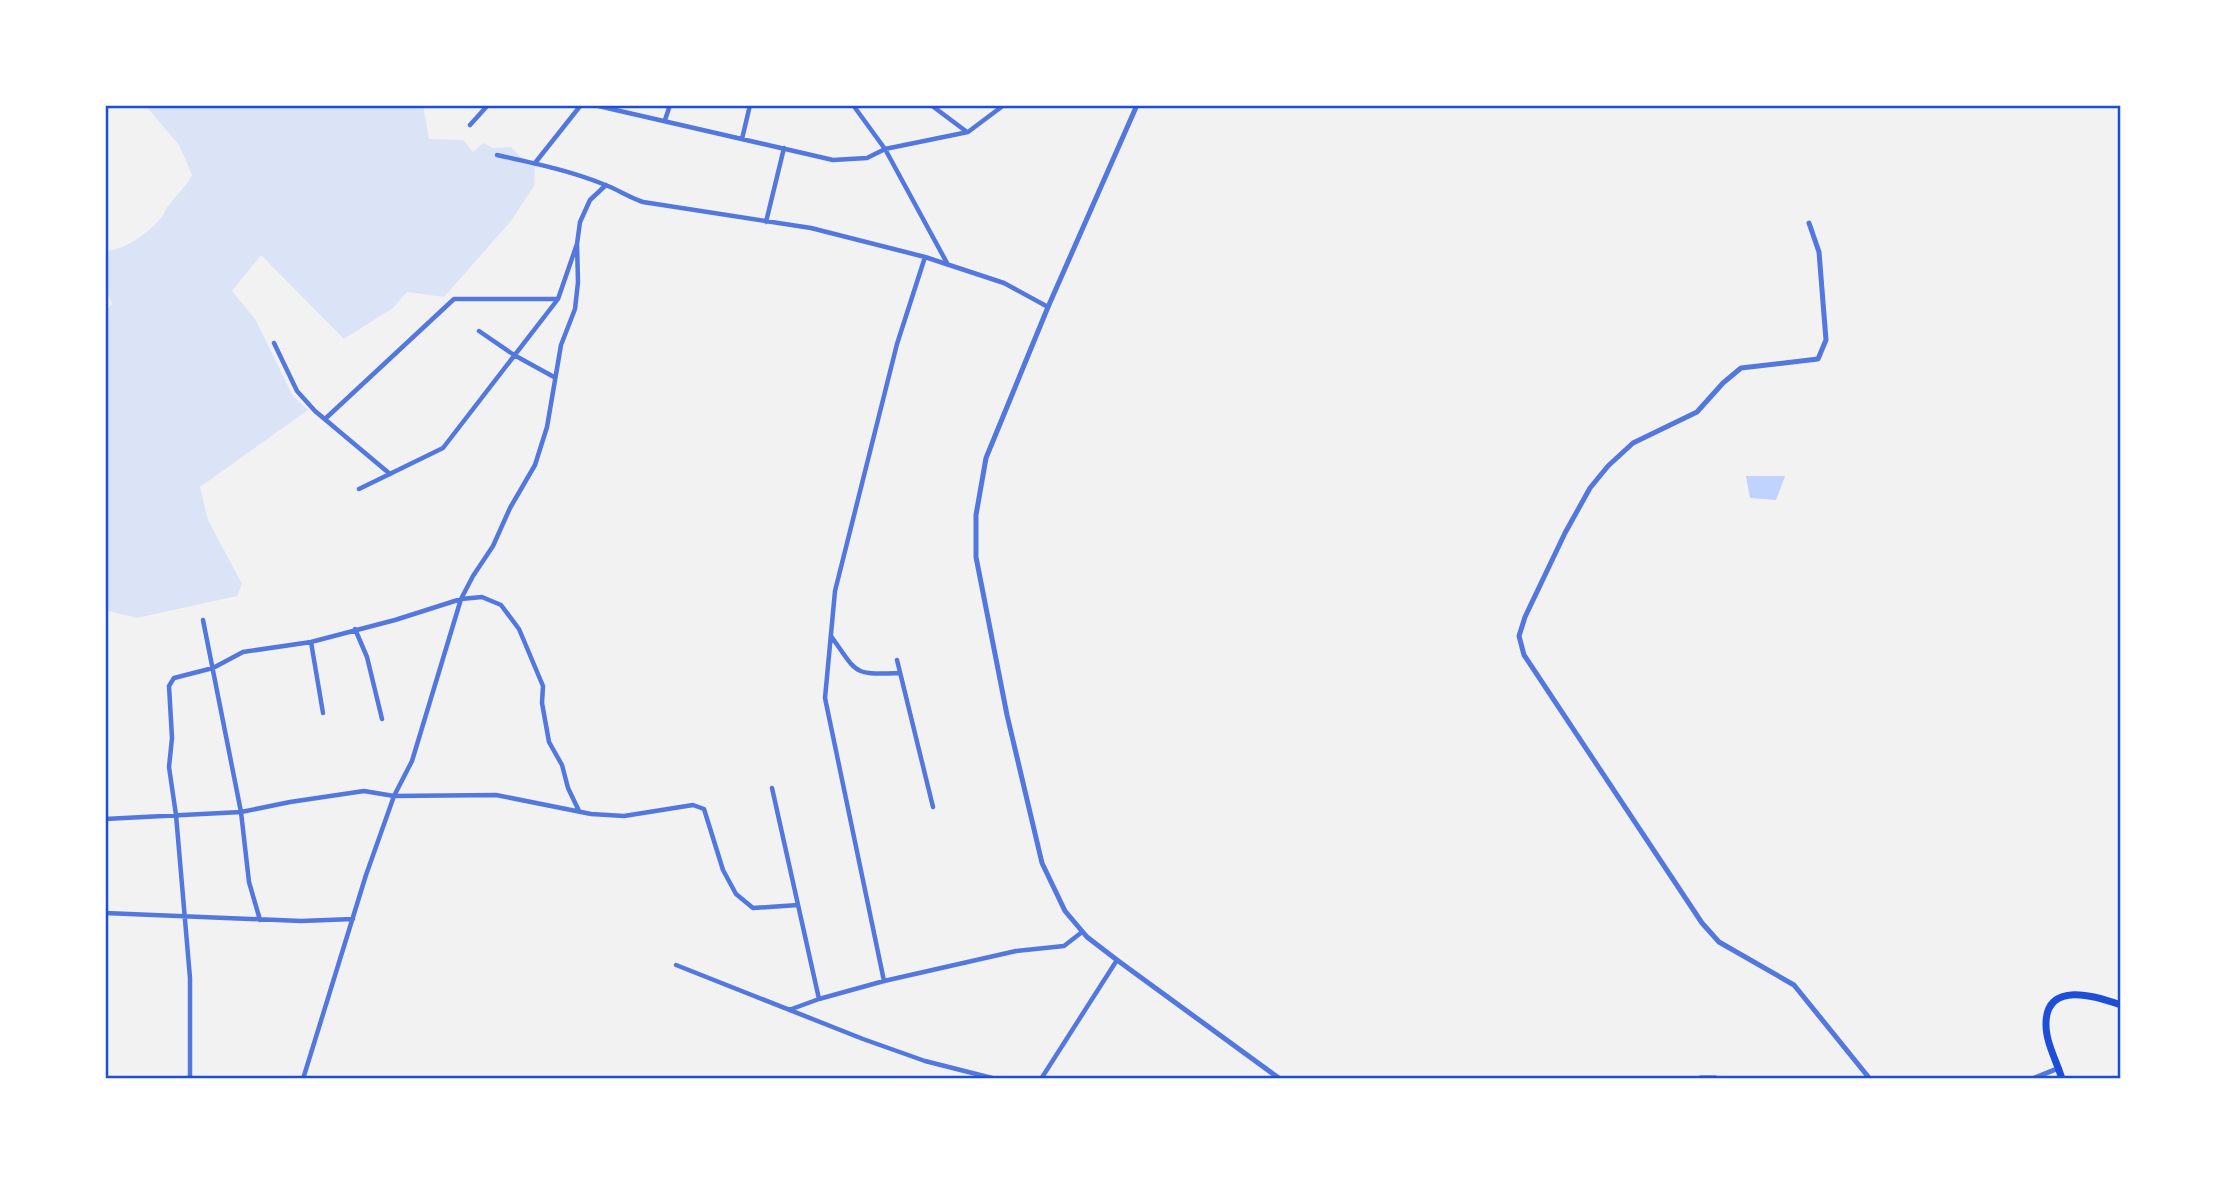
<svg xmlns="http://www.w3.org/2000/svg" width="2226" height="1184" font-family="'Work Sans',sans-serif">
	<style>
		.green { fill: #dbe4f7 }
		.water { fill: #bfd3fe }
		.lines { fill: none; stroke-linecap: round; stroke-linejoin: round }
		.minor { stroke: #5277de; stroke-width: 4.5 }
		.tertiary { stroke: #5277de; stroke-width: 5 }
		.trunk { stroke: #1d4ed8; stroke-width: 7 }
		.neatline { fill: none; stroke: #1d4ed8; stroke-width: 2.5 }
	</style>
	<rect width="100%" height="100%" fill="#f2f2f2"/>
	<!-- green -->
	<path class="green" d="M 145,105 L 423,105 L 429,139 L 463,140 L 473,152 L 483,143 L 493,148 L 511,147 L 526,163 L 535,166 L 534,186 L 511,221 L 444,297 L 407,292 L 393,308 L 344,339 L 261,255 L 232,291 L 255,319 L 293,396 L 308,410 L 200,487 L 208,520 L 242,584 L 237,596 L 137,618 L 105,610 L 105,312 L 112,304 L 105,286 L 105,251 C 125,250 147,234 160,219 C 164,215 165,209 169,205 C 177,194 185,188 192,175 L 179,145 Z"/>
	<!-- water -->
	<path class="water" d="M 1746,476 L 1785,476 L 1776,500 L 1750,498 Z"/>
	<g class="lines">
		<!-- minor -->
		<path class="minor" d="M 594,105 L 833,160 L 867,158 L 885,149 L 968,132 L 1004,105
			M 853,105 L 885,149 L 947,263
			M 931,105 L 967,132
			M 665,120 L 670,105
			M 470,125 L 488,105
			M 742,139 L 750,105
			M 497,155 C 533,163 568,170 603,184 C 617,189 628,197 643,202 L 811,228 L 925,257 L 1004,283 L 1048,307
			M 535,163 L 581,105
			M 766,222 L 784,148
			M 479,331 L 514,355 L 554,377
			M 274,343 L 297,391 L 315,411 L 390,474
			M 325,419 L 454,299 L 557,299
			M 359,489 L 443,448 L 558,299 L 577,244 L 580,222 L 590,200 L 606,185
			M 203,620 L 241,812 L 249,882 L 260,920
			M 355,629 L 367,657 L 382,719
			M 831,636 C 858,674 852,675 900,673
			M 311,642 L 323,713
			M 897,660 L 933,807
			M 772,788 L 819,999
			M 105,819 L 241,812 L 290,802 L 364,791 L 394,796 L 496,795 L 591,814 L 624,816 L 693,805 L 704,809 L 723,870 L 736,894 L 753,908 L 798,905
			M 105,913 L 301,921 L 353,919
			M 676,965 L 863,1039 L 925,1061 L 996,1079
			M 884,981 L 825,698 L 835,591 L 897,344 L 925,257
			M 789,1010 L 819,999 L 884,981 L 1016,951 L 1064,946 L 1082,932
			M 190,1079 L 190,978 L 176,815 L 169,767 L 172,738 L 169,686 L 174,678 L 213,668 L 243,652 L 311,642 L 395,620 L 461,599 L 482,597 L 501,605 L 519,629 L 543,686 L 542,703 L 549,742 L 562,765 L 568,788 L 579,811
			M 303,1079 L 366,875 L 394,796 L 412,761 L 461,599 L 473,576 L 493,546 L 510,508 L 535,465 L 547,427 L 561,345 L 575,309 L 578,282 L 577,244
			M 1041,1079 L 1117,960"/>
		<!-- tertiary -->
		<path class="tertiary" d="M 1137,105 L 1048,307 L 986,458 L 976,515 L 976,557 L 1007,715 L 1042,863 L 1065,911 L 1087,937 L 1117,960 L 1280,1079
			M 1809,223 L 1819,252 L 1826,340 L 1818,359 L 1741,368 L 1723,383 L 1697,412 L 1633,443 L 1608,466 L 1590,488 L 1565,533 L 1525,617 L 1519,636 L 1524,655 L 1702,923 L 1719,942 L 1794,985 L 1870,1079
			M 2032,1079 L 2059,1068"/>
		<!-- trunk -->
		<path class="trunk" d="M 1701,1079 L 1715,1079
			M 2062,1079 C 2057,1062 2046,1043 2046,1025 C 2045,980 2096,996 2121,1005"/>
	</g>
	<!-- border -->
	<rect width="2226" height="1184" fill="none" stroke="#ffffff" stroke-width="214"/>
	<rect x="107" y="107" width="2012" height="970" class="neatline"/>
</svg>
